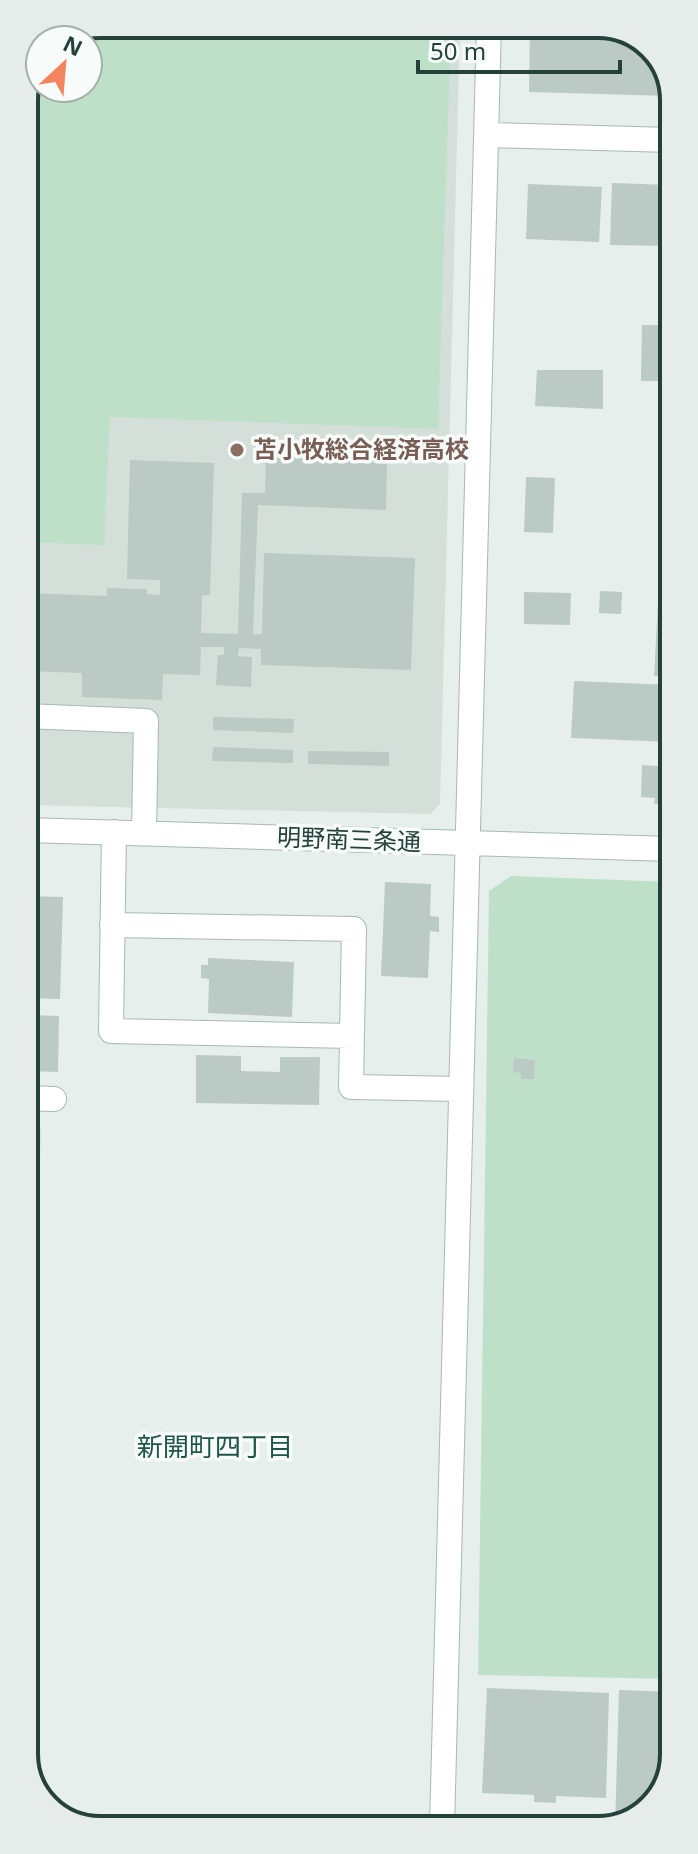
<svg xmlns="http://www.w3.org/2000/svg" width="698" height="1854" font-family="'Noto Sans','Noto Sans JP',sans-serif">
	<style>
		.built { fill: #d4dfda }
		.green { fill: #bfe0c8 }
		.building { fill: #bbcac4 }
		.lines { fill: none; stroke-linecap: round; stroke-linejoin: round }
		.minor-casing { stroke: #a8b8b2; stroke-width: 26 }
		.minor { stroke: #fff; stroke-width: 24 }
		.education-dot { fill: #8d6e63; stroke: #f7fbf9; stroke-width: 3 }
		.labels { text-anchor: middle; stroke-width: 7; stroke-linejoin: round; paint-order: stroke }
		.education-label { font-size: 24px; font-weight: bold; fill: #785e54; stroke: #f7fbf9; text-anchor: start }
		.street-label { font-size: 24px; fill: #24423a; stroke: #f7fbf9 }
		.neighbourhood-label { font-size: 26px; fill: #1f5548; stroke: #f7fbf9 }
		.rim { fill: none; stroke: #24423a; stroke-width: 4 }
	</style>
	<rect width="100%" height="100%" fill="#e6efeb"/>
	<!-- built -->
	<path class="built" d="M 100,24 L 460,24 L 440,804 L 430,814 L 25,805 L 24,96 L 40,61 L 40,88 L 88,88 L 88,40 L 61,40 Z
		M 26,1129 L 41,1129 L 26,1573 Z"/>
	<!-- green -->
	<path class="green" d="M 100,24 L 451,24 L 438,429 L 110,417 L 104,545 L 25,542 L 24,96 L 40,61 L 40,88 L 88,88 L 88,40 L 61,40 Z
		M 511,876 L 673,882 L 674,1679 L 478,1675 L 489,891 Z
		M 26,1191 L 32,1197 L 26,1352 Z"/>
	<!-- building -->
	<path class="building" d="M 530,24 L 603,24 L 648,43 L 671,80 L 671,96 L 529,92 Z
		M 612,183 L 671,185 L 670,246 L 610,245 Z
		M 528,184 L 602,187 L 599,242 L 526,239 Z
		M 642,325 L 672,325 L 672,381 L 641,381 Z
		M 537,370 L 603,370 L 603,409 L 535,406 Z
		M 664,416 L 672,416 L 672,455 L 664,455 Z
		M 266,457 L 387,461 L 386,510 L 258,505 L 253,634 L 262,634 L 264,553 L 415,558 L 411,670 L 261,665 L 261,649 L 239,648 L 238,656 L 252,657 L 251,687 L 216,685 L 218,655 L 224,655 L 224,647 L 201,647 L 200,675 L 163,674 L 162,700 L 82,697 L 82,673 L 25,671 L 25,593 L 107,596 L 107,588 L 147,589 L 147,594 L 160,595 L 160,580 L 127,579 L 130,460 L 214,463 L 210,595 L 202,595 L 201,633 L 238,634 L 242,493 L 265,493 Z
		M 526,477 L 555,478 L 553,533 L 524,532 Z
		M 600,591 L 622,592 L 621,614 L 599,613 Z
		M 524,592 L 571,593 L 570,625 L 524,624 Z
		M 658,603 L 672,603 L 672,676 L 654,676 Z
		M 574,681 L 672,685 L 671,742 L 571,738 Z
		M 213,717 L 294,719 L 293,733 L 213,730 Z
		M 213,747 L 293,750 L 293,763 L 212,761 Z
		M 308,751 L 389,752 L 389,766 L 308,764 Z
		M 642,765 L 672,767 L 672,805 L 654,804 L 655,798 L 641,797 Z
		M 385,882 L 431,884 L 430,916 L 439,917 L 439,932 L 430,931 L 428,978 L 381,976 Z
		M 25,896 L 63,897 L 60,999 L 26,998 Z
		M 208,958 L 294,962 L 292,1017 L 208,1013 L 209,979 L 201,978 L 201,965 L 208,965 Z
		M 26,1015 L 59,1016 L 58,1072 L 26,1071 Z
		M 196,1055 L 241,1056 L 241,1071 L 280,1072 L 280,1057 L 320,1057 L 319,1105 L 196,1103 Z
		M 514,1058 L 535,1060 L 534,1079 L 521,1079 L 521,1073 L 513,1072 Z
		M 487,1688 L 609,1693 L 606,1798 L 556,1796 L 556,1803 L 534,1802 L 534,1795 L 482,1793 Z
		M 619,1690 L 674,1692 L 674,1754 L 659,1800 L 615,1827 Z"/>
	<g class="lines">
		<defs>
			<path id="minor" d="M 487,135 L 671,140
				M 25,716 L 146,721 L 144,833
				M 25,830 L 673,849
				M 114,832 L 111,1031 L 352,1036 L 351,1087 L 461,1089
				M 112,925 L 354,929 L 352,1036
				M 26,1098 L 54,1099
				M 442,1828 L 489,24"/>
		</defs>
		<!-- minor casing -->
		<use href="#minor" class="minor-casing"/>
		<!-- minor -->
		<use href="#minor" class="minor"/>
	</g>
	<!-- markers -->
	<circle class="education-dot" cx="237" cy="450" r="8"/>
	<g class="labels">
		<!-- education labels -->
		<g class="education-label">
			<text x="253" y="458">苫小牧総合経済高校</text>
		</g>
		<!-- street labels -->
		<g class="street-label">
			<text transform="translate(349 840) rotate(2)" y="8">明野南三条通</text>
		</g>
		<!-- neighbourhood labels -->
		<g class="neighbourhood-label">
			<text x="215" y="1456">新開町四丁目</text>
		</g>
	</g>
	<!-- crop -->
	<path d="M0 0H698V1854H0ZM100 38H598A62 62 0 0 1 660 100V1754A62 62 0 0 1 598 1816H100A62 62 0 0 1 38 1754V100A62 62 0 0 1 100 38Z" fill="#e6ecea" fill-rule="evenodd"/>
	<path class="rim" d="M100 38H598A62 62 0 0 1 660 100V1754A62 62 0 0 1 598 1816H100A62 62 0 0 1 38 1754V100A62 62 0 0 1 100 38Z"/>
	<!-- north arrow -->
	<g transform="translate(64 64) rotate(26)"><circle r="38" fill="#f7fbf9" stroke="#a3b1ad" stroke-width="2"/>
	<path d="M0-6L14 30L0 20L-14 30Z" fill="#f4845f"/>
	<text y="-12" font-size="22" font-weight="bold" text-anchor="middle" fill="#24423a">N</text>
	</g>
	<!-- scale -->
	<path d="M418 60v12h202v-12" fill="none" stroke="#24423a" stroke-width="4"/>
	<text x="430" y="60" font-size="24" fill="#24423a" stroke="#f7fbf9" stroke-width="6" paint-order="stroke">50 m</text>
</svg>
